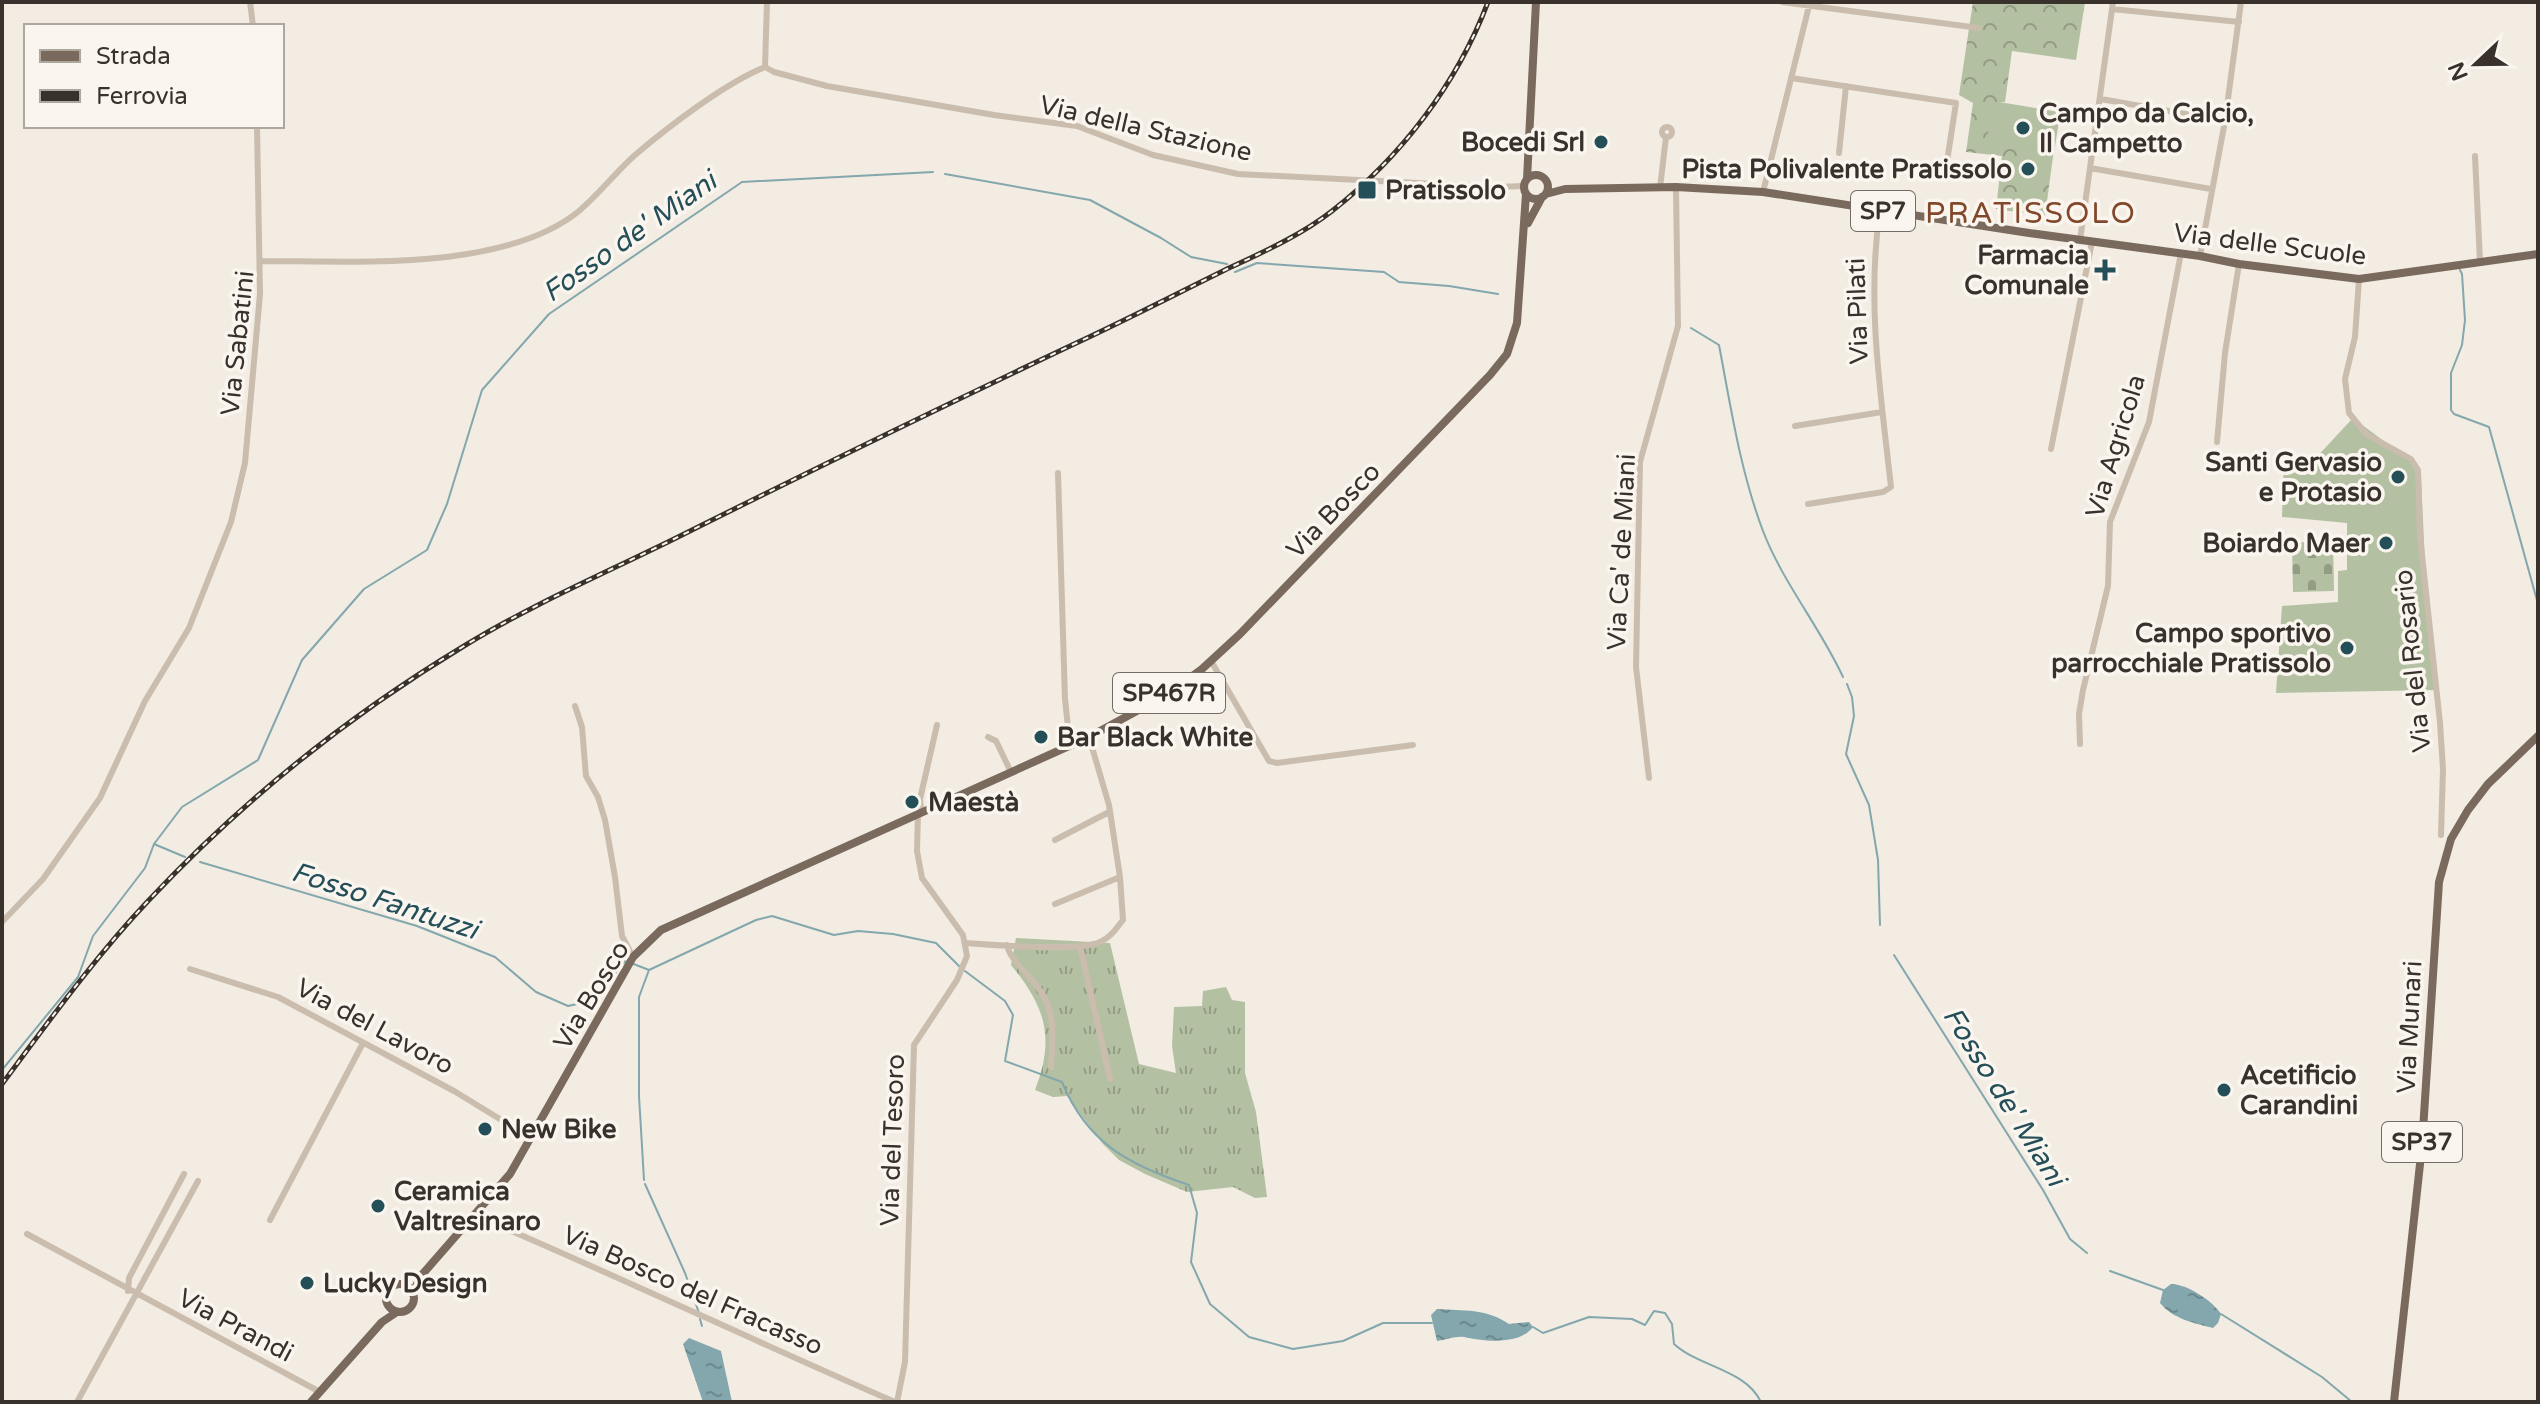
<svg xmlns="http://www.w3.org/2000/svg" width="2540" height="1404" font-family="'Varela Round',sans-serif">
	<style>
		.grass { fill: url(#grass-tufts) }
		.forest { fill: url(#forest-crowns) }
		.cemetery { fill: url(#cemetery-stones) }
		.pitch { fill: #b3c0a2 }
		.water { fill: url(#water-ripples) }
		.lines { fill: none; stroke-linecap: round; stroke-linejoin: round }
		.stream { stroke: #83a7ad; stroke-width: 2 }
		.minor { stroke: #cabdae; stroke-width: 6 }
		.major { stroke: #7a6a5e; stroke-width: 8 }
		.rail-casing { stroke: #39312c; stroke-width: 5 }
		.rail { stroke: #faf5ee; stroke-width: 2; stroke-dasharray: 6; stroke-linecap: butt }
		.poi-dot { fill: #244f58; stroke: #faf5ee; stroke-width: 3 }
		.labels { text-anchor: middle; stroke-width: 7; stroke-linejoin: round; paint-order: stroke }
		.shield { fill: #faf5ee; stroke: #736c66; stroke-width: 2 }
		.shield-label { font-size: 24px; font-weight: bold; fill: #39312c }
		.poi-label { font-size: 26px; font-weight: bold; fill: #39312c; stroke: #faf5ee; text-anchor: start }
		.street-label { font-size: 26px; fill: #39312c; stroke: #faf5ee }
		.water-label { font-size: 28px; font-style: italic; fill: #244f58; stroke: #faf5ee }
		.quarter-label { font-size: 30px; letter-spacing: 2px; fill: #82482b; stroke: #faf5ee }
	</style>
	<defs>
		<pattern id="grass-tufts" width="24" height="20" patternUnits="userSpaceOnUse" patternTransform="scale(2)"><rect width="24" height="20" fill="#b3c0a2"/><path d="M3 7l-1-3M5 7V3M7 7l1-3M15 17l-1-3M17 17v-4M19 17l1-3" fill="none" stroke="#939d84"/></pattern>
		<pattern id="forest-crowns" width="20" height="18" patternUnits="userSpaceOnUse" patternTransform="scale(2)"><rect width="20" height="18" fill="#b3c0a2"/><path d="M2 6a3 3 0 1 1 6 0M12 15a3 3 0 1 1 6 0" fill="none" stroke="#939d84"/></pattern>
		<pattern id="cemetery-stones" width="16" height="16" patternUnits="userSpaceOnUse" patternTransform="scale(2)"><rect width="16" height="16" fill="#b3c0a2"/><path d="M2 7V4a2 2 0 0 1 4 0v3zM10 15v-3a2 2 0 0 1 4 0v3z" fill="#939d84"/></pattern>
		<pattern id="water-ripples" width="26" height="14" patternUnits="userSpaceOnUse" patternTransform="scale(2)"><rect width="26" height="14" fill="#83a7ad"/><path d="M2 4q2-2 4 0t4 0M15 11q2-2 4 0t4 0" fill="none" stroke="#6c898d"/></pattern>
	</defs>
	<rect width="100%" height="100%" fill="#f2ece2"/>
	<!-- grass -->
	<path class="grass" d="M 1016,938 L 1110,943 L 1139,1064 L 1176,1073 L 1172,1046 L 1174,1007 L 1202,1006 L 1203,991 L 1226,987 L 1232,1000 L 1245,1002 L 1245,1073 L 1256,1112 L 1267,1197 L 1255,1198 L 1233,1187 L 1187,1192 L 1145,1174 L 1119,1160 L 1102,1143 L 1067,1096 L 1053,1097 L 1035,1090 C 1055,1039 1046,1007 1011,965 Z"/>
	<!-- forest -->
	<path class="forest" d="M 1973,2 L 2085,2 L 2076,60 L 2012,51 L 2005,102 L 1999,102 L 2059,112 L 2045,216 L 1996,209 L 2002,156 L 1966,152 L 1973,103 L 1959,95 Z"/>
	<!-- cemetery -->
	<path class="cemetery" d="M 2333,540 L 2334,591 L 2293,592 L 2292,543 Z"/>
	<!-- pitch -->
	<path class="pitch" d="M 1992,103 L 2060,114 L 2054,153 L 1987,142 Z
		M 2011,157 L 2047,161 L 2044,180 L 2010,176 Z
		M 2353,418 L 2409,460 L 2421,477 L 2425,563 L 2436,690 L 2276,693 L 2282,606 L 2338,602 L 2338,571 L 2347,570 L 2347,523 L 2282,517 L 2284,461 L 2312,462 Z"/>
	<!-- water -->
	<path class="water" d="M 2171,1284 C 2187,1284 2213,1301 2221,1314 L 2218,1323 L 2213,1328 C 2194,1323 2173,1319 2160,1303 L 2163,1290 Z
		M 1437,1309 C 1464,1311 1485,1308 1509,1324 L 1529,1322 L 1533,1327 C 1519,1346 1482,1341 1464,1337 C 1456,1336 1445,1340 1437,1341 L 1431,1315 Z
		M 689,1338 L 721,1351 L 732,1402 L 703,1402 L 683,1344 Z"/>
	<g class="lines">
		<!-- stream -->
		<path class="stream" d="M 945,174 L 1090,200 L 1161,238 L 1191,257 L 1227,264
			M 2460,270 L 2462,274 L 2465,320 L 2462,345 L 2451,373 L 2451,410 L 2454,414 L 2489,427 L 2538,604
			M 1235,272 L 1257,263 L 1384,272 L 1399,282 L 1449,286 L 1498,294
			M 1691,328 L 1719,345 C 1731,408 1740,470 1763,531 C 1783,583 1820,627 1843,677
			M 1847,684 L 1852,697 L 1854,716 L 1846,754 L 1869,805 L 1878,860 L 1880,925
			M 154,844 L 185,857
			M 200,862 L 417,926 L 495,957 L 536,992 L 568,1006 L 586,1002 L 602,990 L 625,961
			M 1894,955 L 2043,1190 L 2070,1239 L 2087,1253
			M 631,963 L 649,970 L 639,997 L 639,1096 L 644,1180
			M 649,970 L 756,920 L 772,916 L 834,935 L 858,931 L 893,934 L 936,943 L 960,967
			M 965,971 L 1005,1001 L 1013,1015 L 1005,1061 L 1062,1082 C 1087,1143 1129,1165 1189,1185 L 1197,1213 L 1191,1262 L 1210,1304 L 1249,1337 L 1293,1349 L 1343,1341 L 1383,1323 L 1432,1323
			M 2,1070 L 78,977 L 93,936 L 145,868 L 154,844 L 182,807 L 258,760 L 302,660 L 364,589 L 427,550 L 447,504 L 482,390 L 549,314 L 742,182 L 933,172
			M 2,1085 L 2,1093
			M 645,1184 L 685,1273 L 699,1313
			M 2110,1271 L 2163,1290
			M 2221,1314 L 2322,1377 L 2352,1402
			M 700,1319 L 702,1326
			M 1533,1327 L 1543,1333 L 1589,1317 L 1632,1319 L 1645,1325 L 1654,1311 L 1665,1313 L 1672,1324 L 1674,1344 C 1699,1367 1745,1369 1761,1402"/>
		<!-- minor -->
		<path class="minor" d="M 250,2 L 253,26
			M 1782,2 L 1979,28
			M 2112,9 L 2239,22
			M 765,67 L 774,72 L 827,86 L 994,115 L 1077,126 L 1153,155 L 1238,174 L 1497,187 L 1524,186
			M 765,67 L 767,2
			M 1791,78 L 1956,103 L 1946,168
			M 2101,99 L 2225,121
			M1662 132a5 5 0 1 1 10 0a5 5 0 1 1-10 0Z
			M 1839,153 L 1846,86
			M 2475,156 L 2480,262
			M 2090,168 L 2211,189
			M 1660,188 L 1666,137
			M 1763,192 L 1810,2
			M 2080,240 L 2113,2
			M 2200,256 L 2225,121 L 2241,2
			M 261,261 C 353,261 504,272 579,211 C 599,194 615,173 635,155 C 668,127 725,83 765,67
			M 2359,279 L 2355,337 L 2345,379 L 2349,413 L 2366,434 L 2411,459 L 2418,470 L 2420,536 L 2440,723 L 2443,769 L 2441,835
			M 1795,426 L 1882,412
			M 2217,442 L 2225,353 L 2239,264
			M 2051,449 L 2092,242
			M 1058,473 L 1065,699 L 1070,746
			M 1808,504 L 1883,492 L 1891,487 C 1881,395 1866,303 1880,210
			M 1211,661 L 1269,761 L 1277,763 L 1413,745
			M 575,706 L 582,727 L 586,776 L 598,797 L 605,820 L 615,877 L 622,936 L 633,957
			M 988,737 L 996,741 L 1011,772
			M 2080,744 L 2079,714 L 2083,690 L 2108,586 L 2110,522 L 2149,422 L 2181,253
			M 1649,778 L 1636,667 L 1640,462 L 1678,326 L 1676,187
			M 921,811 L 920,799 L 937,725
			M 1055,840 L 1109,812
			M 1055,904 L 1120,877
			M 2,922 L 43,879 L 100,798 L 145,701 L 189,628 L 231,522 L 245,463 L 260,294 L 257,126
			M 966,943 C 994,945 1078,952 1100,942 C 1110,938 1116,929 1123,920 L 1120,877 L 1109,805 L 1089,737
			M 1007,945 C 1010,962 1036,980 1044,997 C 1056,1019 1052,1044 1051,1067
			M 1080,946 L 1110,1079
			M 190,969 L 278,997 L 454,1091 L 508,1124 L 533,1134
			M 474,1215 C 616,1275 754,1341 895,1402
			M 270,1220 L 363,1043
			M 27,1234 L 320,1392
			M 128,1291 L 129,1278 L 184,1174
			M 77,1402 L 198,1181
			M 897,1402 L 905,1362 L 914,1045 L 957,980 L 967,956 L 963,935 L 922,878 L 917,851 L 918,813"/>
		<!-- major -->
		<path class="major" d="M1524 187a12 12 0 1 1 24 0a12 12 0 1 1-24 0Z
			M 1527,179 L 1536,2
			M 1546,194 L 1565,189 L 1676,187 L 1763,192 L 2029,233 L 2200,256 L 2239,264 L 2359,279 L 2538,254
			M 1528,223 L 1542,197
			M386 1298a14 14 0 1 1 28 0a14 14 0 1 1-28 0Z
			M 413,1293 L 420,1277 L 510,1174 L 633,957 L 661,930 L 1089,737 L 1168,694 L 1202,669 L 1240,634 L 1490,375 L 1507,354 L 1517,323 L 1526,194
			M 311,1402 L 382,1322 L 397,1312
			M 2394,1402 L 2422,1146 L 2439,882 L 2451,839 L 2468,810 L 2488,784 L 2538,736"/>
		<defs>
			<path id="rail" d="M 2,1084 C 49,1021 95,957 149,900 C 242,801 348,716 464,646 C 531,605 603,574 674,539 C 806,473 939,408 1072,345 C 1124,321 1174,295 1225,270 C 1261,253 1300,236 1332,211 C 1401,157 1457,84 1488,2"/>
		</defs>
		<!-- rail casing -->
		<use href="#rail" class="rail-casing"/>
		<!-- rail -->
		<use href="#rail" class="rail"/>
	</g>
	<!-- markers -->
	<g class="poi-dot">
		<circle cx="2023" cy="128" r="8"/>
		<circle cx="1601" cy="142" r="8"/>
		<circle cx="2028" cy="169" r="8"/>
		<rect x="1357" y="180" width="20" height="20" rx="4"/>
		<path d="M2101 258h8v8h8v8h-8v8h-8v-8h-8v-8h8z"/>
		<circle cx="2398" cy="477" r="8"/>
		<circle cx="2386" cy="543" r="8"/>
		<circle cx="2347" cy="648" r="8"/>
		<circle cx="1041" cy="737" r="8"/>
		<circle cx="912" cy="802" r="8"/>
		<circle cx="2224" cy="1090" r="8"/>
		<circle cx="485" cy="1129" r="8"/>
		<circle cx="378" cy="1206" r="8"/>
		<circle cx="307" cy="1283" r="8"/>
	</g>
	<g class="labels">
		<!-- shield labels -->
		<g class="shield">
			<rect x="1851" y="191" width="64" height="40" rx="6"/>
			<rect x="1113" y="673" width="112" height="40" rx="6"/>
			<rect x="2382" y="1122" width="80" height="40" rx="6"/>
		</g>
		<g class="shield-label">
			<text x="1883" y="219">SP7</text>
			<text x="1169" y="701">SP467R</text>
			<text x="2422" y="1150">SP37</text>
		</g>
		<!-- poi labels -->
		<g class="poi-label">
			<text x="2039" y="122">Campo da Calcio,<tspan x="2039" dy="30">Il Campetto</tspan></text>
			<text x="1585" y="151" text-anchor="end">Bocedi Srl</text>
			<text x="2012" y="178" text-anchor="end">Pista Polivalente Pratissolo</text>
			<text x="1385" y="199">Pratissolo</text>
			<text x="2089" y="264" text-anchor="end">Farmacia<tspan x="2089" dy="30">Comunale</tspan></text>
			<text x="2382" y="471" text-anchor="end">Santi Gervasio<tspan x="2382" dy="30">e Protasio</tspan></text>
			<text x="2370" y="552" text-anchor="end">Boiardo Maer</text>
			<text x="2331" y="642" text-anchor="end">Campo sportivo<tspan x="2331" dy="30">parrocchiale Pratissolo</tspan></text>
			<text x="1057" y="746">Bar Black White</text>
			<text x="928" y="811">Maestà</text>
			<text x="2240" y="1084">Acetificio<tspan x="2240" dy="30">Carandini</tspan></text>
			<text x="501" y="1138">New Bike</text>
			<text x="394" y="1200">Ceramica<tspan x="394" dy="30">Valtresinaro</tspan></text>
			<text x="323" y="1292">Lucky Design</text>
		</g>
		<!-- street labels -->
		<g class="street-label">
			<text transform="translate(1146 128) rotate(13)" y="9">Via della Stazione</text>
			<text transform="translate(2270 244) rotate(7)" y="9">Via delle Scuole</text>
			<text transform="translate(1857 311) rotate(-92)" y="9">Via Pilati</text>
			<text transform="translate(237 343) rotate(-84)" y="9">Via Sabatini</text>
			<text transform="translate(2115 446) rotate(-73)" y="9">Via Agricola</text>
			<text transform="translate(1333 510) rotate(-46)" y="9">Via Bosco</text>
			<text transform="translate(1621 552) rotate(-87)" y="9">Via Ca' de Miani</text>
			<text transform="translate(2412 661) rotate(-96)" y="9">Via del Rosario</text>
			<text transform="translate(591 995) rotate(-59)" y="9">Via Bosco</text>
			<text transform="translate(375 1026) rotate(28)" y="9">Via del Lavoro</text>
			<text transform="translate(2409 1027) rotate(-87)" y="9">Via Munari</text>
			<text transform="translate(892 1140) rotate(-88)" y="9">Via del Tesoro</text>
			<text transform="translate(693 1290) rotate(24)" y="9">Via Bosco del Fracasso</text>
			<text transform="translate(236 1325) rotate(28)" y="9">Via Prandi</text>
		</g>
		<!-- water labels -->
		<g class="water-label">
			<text transform="translate(629 236) rotate(-35)" y="10">Fosso de' Miani</text>
			<text transform="translate(385 900) rotate(18)" y="10">Fosso Fantuzzi</text>
			<text transform="translate(2005 1096) rotate(58)" y="10">Fosso de' Miani</text>
		</g>
		<!-- quarter labels -->
		<g class="quarter-label">
			<text x="2031" y="223">PRATISSOLO</text>
		</g>
	</g>
	<!-- border -->
	<rect width="2540" height="1404" fill="none" stroke="#39312c" stroke-width="8"/>
	<!-- legend -->
	<rect x="24" y="24" width="260" height="104" fill="#faf5ee" stroke="#ada7a0" stroke-width="2"/>
	<rect x="40" y="50" width="40" height="12" fill="#7a6a5e" stroke="#ada7a0" stroke-width="2"/>
	<text x="96" y="64" font-size="24" fill="#39312c">Strada</text>
	<rect x="40" y="90" width="40" height="12" fill="#39312c" stroke="#ada7a0" stroke-width="2"/>
	<text x="96" y="104" font-size="24" fill="#39312c">Ferrovia</text>
	<!-- north arrow -->
	<g transform="translate(2476 64) rotate(248)" stroke="#faf5ee" stroke-width="6" paint-order="stroke">
	<path d="M0-6L14 30L0 20L-14 30Z" fill="#39312c"/>
	<text y="-12" font-size="22" font-weight="bold" text-anchor="middle" fill="#39312c">N</text>
	</g>
</svg>
